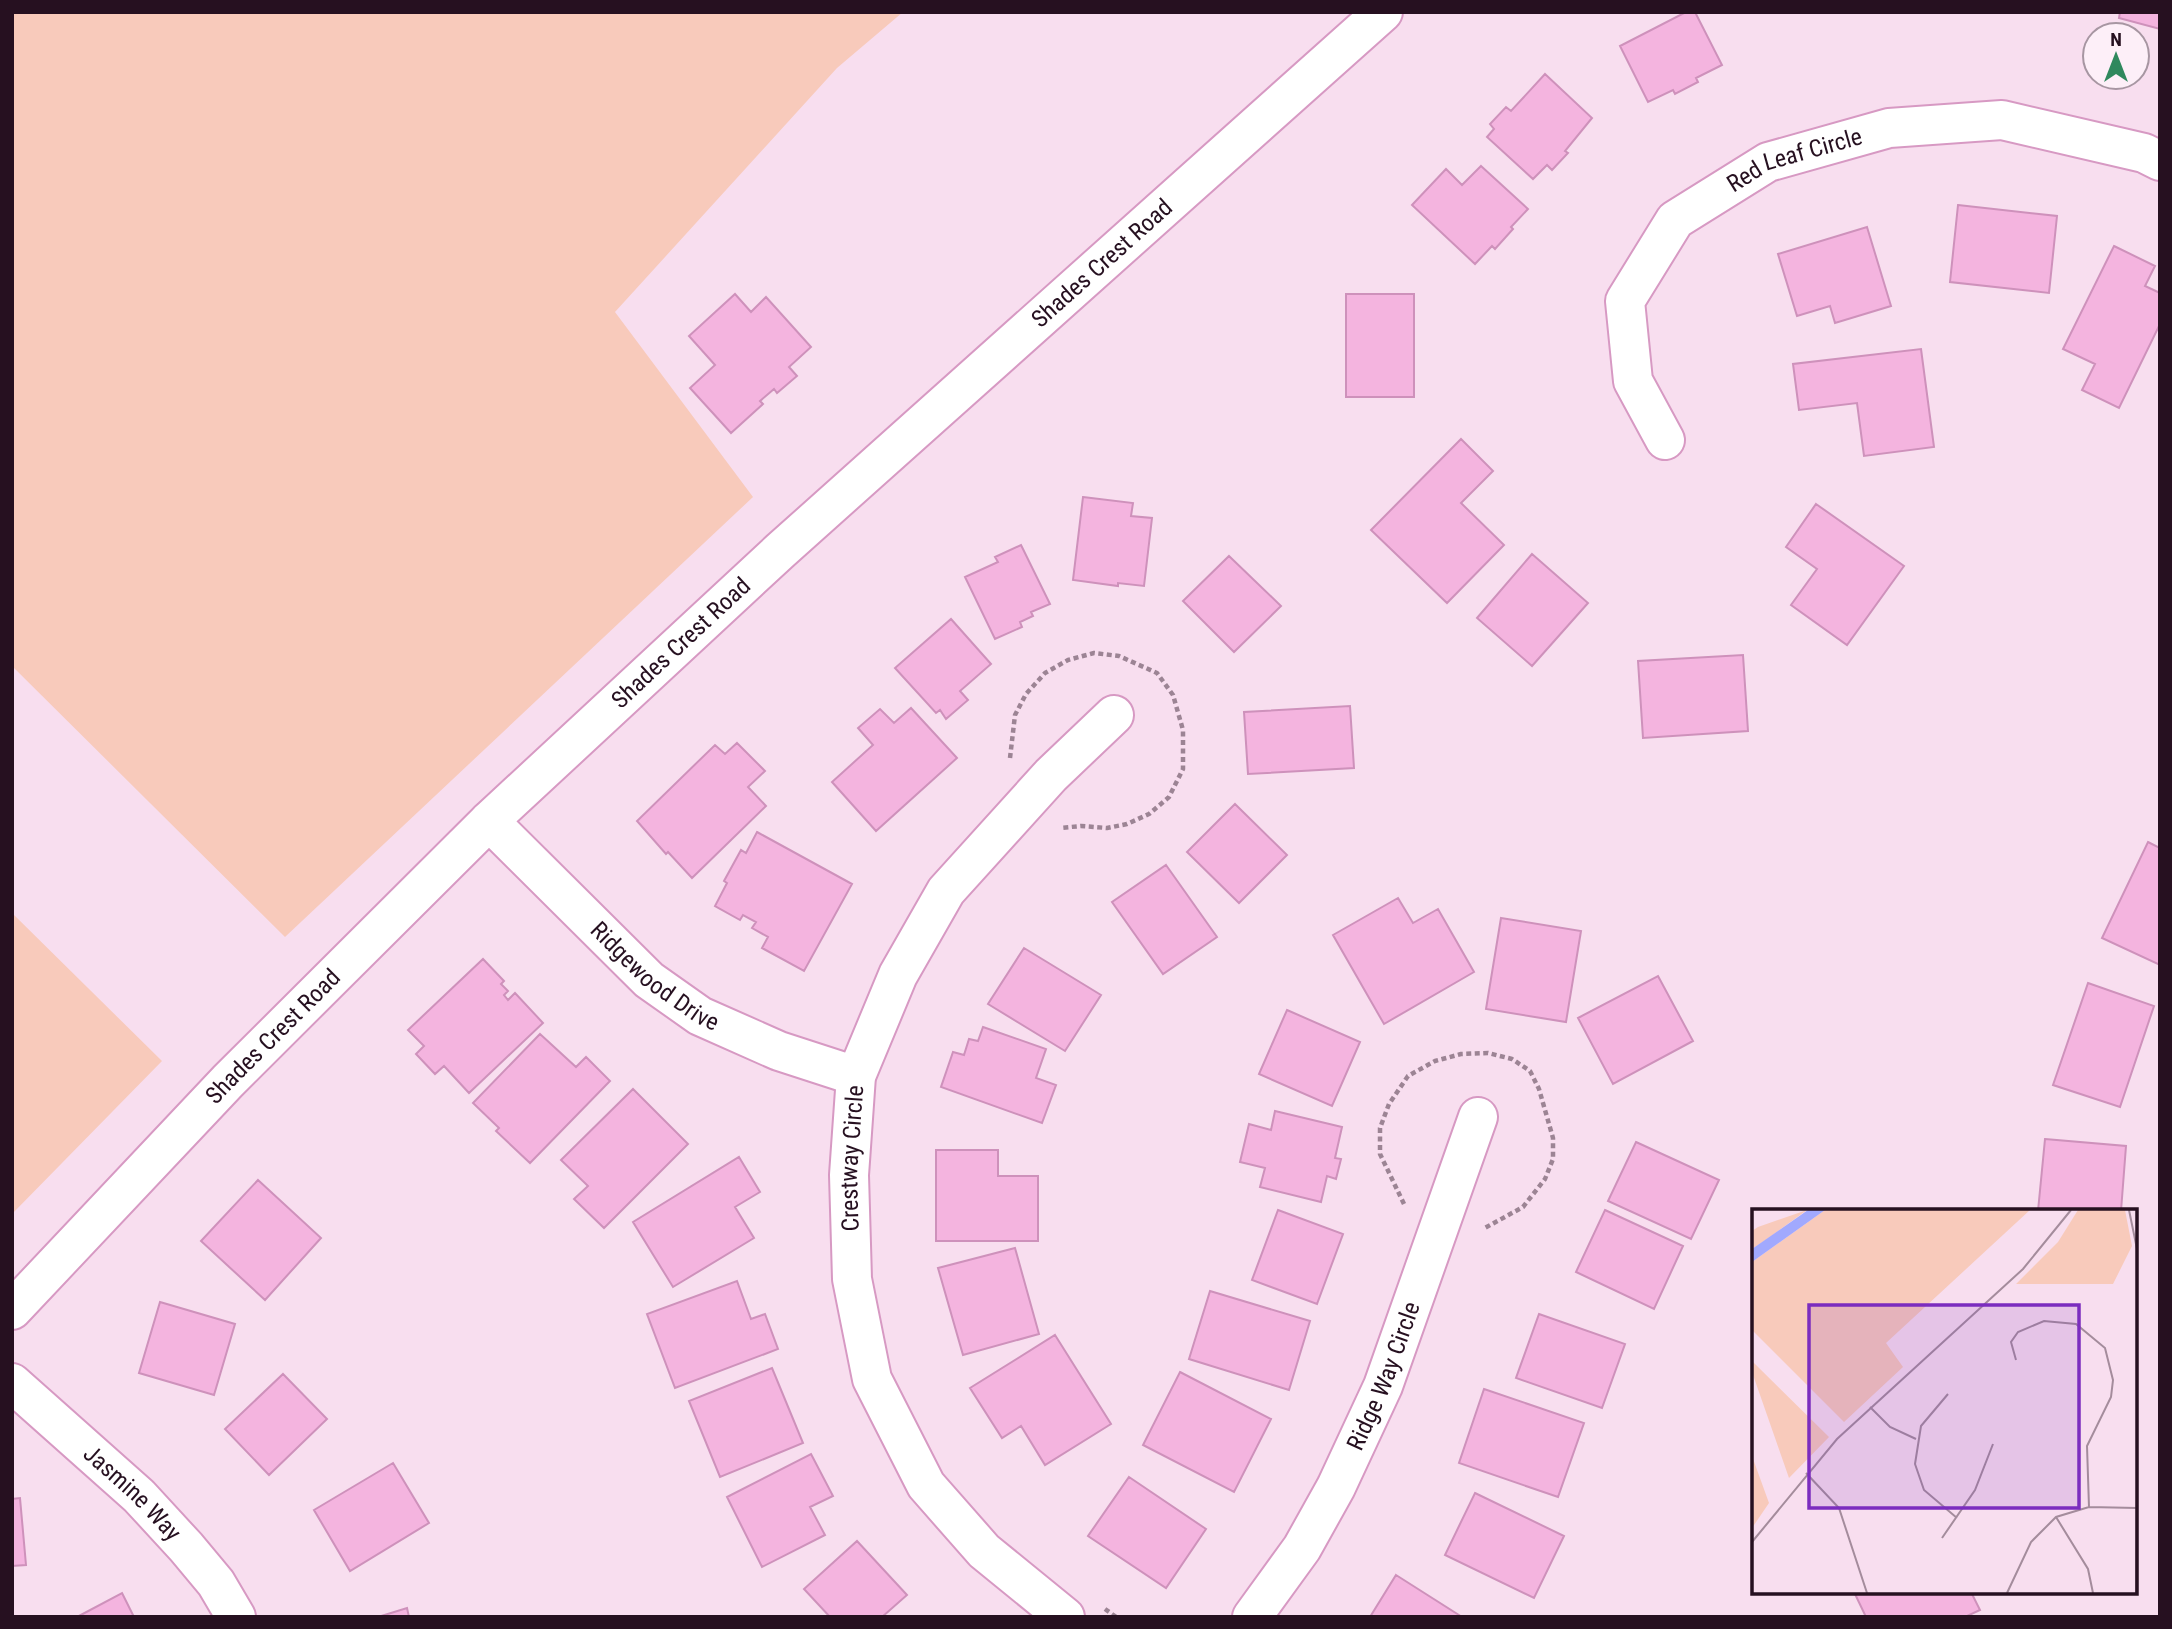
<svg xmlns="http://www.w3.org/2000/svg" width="2172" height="1629" font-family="'Roboto Condensed',sans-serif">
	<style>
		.green { fill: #f8cabb }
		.building { fill: #f4b4df; stroke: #ce91bb; stroke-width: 2 }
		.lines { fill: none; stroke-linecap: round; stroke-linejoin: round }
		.minor-casing { stroke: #d799c3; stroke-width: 42 }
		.tertiary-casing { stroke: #d799c3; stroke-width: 42 }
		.path { stroke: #9c8494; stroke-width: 4.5; stroke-dasharray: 5 3.5; stroke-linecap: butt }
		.minor { stroke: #fff; stroke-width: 38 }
		.tertiary { stroke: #fff; stroke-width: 38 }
		.labels { text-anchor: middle; stroke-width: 5; stroke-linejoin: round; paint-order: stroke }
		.street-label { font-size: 24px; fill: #261020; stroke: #fdeff8 }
		.inset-road { fill: none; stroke: #a48c9c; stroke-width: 2 }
		.view { fill: #7b2cbf; fill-opacity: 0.15; stroke: #7b2cbf; stroke-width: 3.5 }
		.inset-edge { fill: none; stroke: #261020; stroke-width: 3.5 }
	</style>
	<rect width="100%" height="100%" fill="#f8deef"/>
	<!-- green -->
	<path class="green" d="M 12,12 L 903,12 L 837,68 L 615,312 L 753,497 L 285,937 L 12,666 Z
		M 12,913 L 162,1061 L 12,1214 Z"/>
	<!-- building -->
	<path class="building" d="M 1686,12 L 1695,12 L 1722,65 L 1696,78 L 1698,82 L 1675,94 L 1673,90 L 1648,102 L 1620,46 Z
		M 2120,12 L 2160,12 L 2160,29 L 2119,18 Z
		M 1545,74 L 1592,118 L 1565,151 L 1568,153 L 1552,170 L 1547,165 L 1533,179 L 1487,137 L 1494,129 L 1490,124 L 1506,107 L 1511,111 Z
		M 1481,166 L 1528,209 L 1511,227 L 1513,229 L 1495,249 L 1492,246 L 1475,264 L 1412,205 L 1446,169 L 1462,185 Z
		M 1958,205 L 2057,216 L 2049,293 L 1950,282 Z
		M 1867,227 L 1891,306 L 1835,323 L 1830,306 L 1797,316 L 1778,254 Z
		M 2114,246 L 2155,266 L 2145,286 L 2160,293 L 2160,324 L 2119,408 L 2082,390 L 2095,364 L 2063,349 Z
		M 735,294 L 751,312 L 766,297 L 811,347 L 789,367 L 797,376 L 777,393 L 774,389 L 760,401 L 763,404 L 731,433 L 690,388 L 715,365 L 689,336 Z
		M 1346,294 L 1414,294 L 1414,397 L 1346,397 Z
		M 1921,349 L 1934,447 L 1864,456 L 1857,403 L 1799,410 L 1793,364 Z
		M 1461,439 L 1493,471 L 1461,503 L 1504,545 L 1447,603 L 1371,530 Z
		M 1083,497 L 1133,503 L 1131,516 L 1152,518 L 1144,586 L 1118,583 L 1118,586 L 1073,580 Z
		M 1816,504 L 1904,566 L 1847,645 L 1791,605 L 1817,569 L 1786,547 Z
		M 1021,545 L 1050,604 L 1031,612 L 1033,616 L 1020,622 L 1022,627 L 995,639 L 965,577 L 998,562 L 995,557 Z
		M 1532,554 L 1588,603 L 1532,666 L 1477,618 Z
		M 1229,556 L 1281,606 L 1234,652 L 1183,601 Z
		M 951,619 L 991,664 L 960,691 L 968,700 L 946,719 L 940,710 L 936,713 L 895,668 Z
		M 1743,655 L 1748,731 L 1643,738 L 1638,661 Z
		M 1350,706 L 1354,768 L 1248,774 L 1244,712 Z
		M 911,708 L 957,758 L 876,831 L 832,782 L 873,745 L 858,728 L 880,709 L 894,723 Z
		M 737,743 L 765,771 L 748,787 L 766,806 L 692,878 L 668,852 L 666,854 L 637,821 L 715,745 L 725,754 Z
		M 1235,804 L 1287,855 L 1239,903 L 1187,852 Z
		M 757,832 L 852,884 L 804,971 L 762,948 L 768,937 L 752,928 L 756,922 L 743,915 L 740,920 L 715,906 L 727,883 L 724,881 L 741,850 L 746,853 Z
		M 2148,842 L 2160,848 L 2160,965 L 2102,938 Z
		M 1166,865 L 1217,937 L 1163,974 L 1112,902 Z
		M 1398,898 L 1413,923 L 1438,909 L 1474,972 L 1384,1024 L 1333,935 Z
		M 1501,918 L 1581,931 L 1566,1022 L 1486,1009 Z
		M 1024,948 L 1101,995 L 1065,1051 L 988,1004 Z
		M 483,959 L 504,981 L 501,984 L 508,991 L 504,995 L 508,1000 L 515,993 L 543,1023 L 469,1093 L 444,1066 L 435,1074 L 416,1054 L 424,1046 L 408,1030 Z
		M 1658,976 L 1693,1041 L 1613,1084 L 1578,1018 Z
		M 2088,983 L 2154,1006 L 2120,1107 L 2053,1085 Z
		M 1287,1010 L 1360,1042 L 1332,1106 L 1259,1074 Z
		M 983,1027 L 1046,1049 L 1036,1078 L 1056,1085 L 1042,1123 L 941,1087 L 953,1052 L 964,1055 L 969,1039 L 978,1041 Z
		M 540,1034 L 576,1067 L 586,1057 L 610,1081 L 530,1163 L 496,1131 L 499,1128 L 473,1103 Z
		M 633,1089 L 688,1144 L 604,1228 L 574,1199 L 588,1186 L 561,1160 Z
		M 1275,1111 L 1342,1127 L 1335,1158 L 1341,1159 L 1336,1179 L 1327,1176 L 1321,1202 L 1260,1187 L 1265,1168 L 1240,1162 L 1249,1124 L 1271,1130 Z
		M 2045,1139 L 2126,1146 L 2121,1211 L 2038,1211 Z
		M 1636,1142 L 1719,1180 L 1691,1239 L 1608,1201 Z
		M 936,1150 L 998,1150 L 998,1176 L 1038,1176 L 1038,1241 L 936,1241 Z
		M 739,1157 L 760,1192 L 735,1207 L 754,1238 L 673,1287 L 633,1222 Z
		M 258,1180 L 321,1238 L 265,1300 L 201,1241 Z
		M 1278,1210 L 1343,1234 L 1317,1304 L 1252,1280 Z
		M 1605,1210 L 1683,1246 L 1654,1309 L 1576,1272 Z
		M 1015,1248 L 1039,1334 L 963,1355 L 938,1268 Z
		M 737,1281 L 751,1319 L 765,1314 L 778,1349 L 675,1388 L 647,1314 Z
		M 1210,1291 L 1310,1321 L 1289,1390 L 1189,1359 Z
		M 160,1302 L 235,1324 L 214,1395 L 139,1373 Z
		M 1539,1314 L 1625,1344 L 1602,1408 L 1516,1378 Z
		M 1055,1335 L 1111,1424 L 1045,1465 L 1021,1426 L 1002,1438 L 970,1388 Z
		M 772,1368 L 803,1443 L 720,1477 L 689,1401 Z
		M 1180,1372 L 1271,1419 L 1234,1492 L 1143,1445 Z
		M 283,1374 L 327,1419 L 269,1475 L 225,1429 Z
		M 1484,1389 L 1584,1423 L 1558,1497 L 1459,1463 Z
		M 811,1454 L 833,1496 L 810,1507 L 825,1535 L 762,1567 L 727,1497 Z
		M 393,1463 L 429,1523 L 350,1571 L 314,1510 Z
		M 1129,1477 L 1206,1529 L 1166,1588 L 1088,1536 Z
		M 1475,1493 L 1564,1536 L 1534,1598 L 1445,1555 Z
		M 20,1498 L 26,1565 L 12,1566 L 12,1499 Z
		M 857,1541 L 907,1595 L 882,1617 L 830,1617 L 804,1589 Z
		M 1396,1575 L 1462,1617 L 1370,1617 Z
		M 1854,1592 L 1971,1592 L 1980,1610 L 1965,1617 L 1866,1617 Z
		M 122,1593 L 134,1617 L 77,1617 Z
		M 407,1608 L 409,1617 L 378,1617 Z"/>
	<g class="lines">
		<defs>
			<g id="minor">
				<path id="s1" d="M 1665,440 L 1633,381 L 1625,301 L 1675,220 L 1768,162 L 1889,128 L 2002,120 L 2144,153 L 2160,161"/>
				<path id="s2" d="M 489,821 L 649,980 L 700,1016 L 779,1051 L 856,1076"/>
				<path id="s3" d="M 12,1383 L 139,1496 L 186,1547 L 216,1583 L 236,1617"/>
				<path id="s4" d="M 1065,1617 L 984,1551 L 926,1485 L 872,1379 L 852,1279 L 849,1175 L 856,1076 L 898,975 L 946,891 L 1051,775 L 1114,715"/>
				<path id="s5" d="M 1252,1617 L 1302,1548 L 1336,1487 L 1383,1386 L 1478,1117"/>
			</g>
			<g id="tertiary">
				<path id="s6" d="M 12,1310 L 228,1081 L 489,821 L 780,551 L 1383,12"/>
			</g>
		</defs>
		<!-- minor casing -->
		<use href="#minor" class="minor-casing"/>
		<!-- tertiary casing -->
		<use href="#tertiary" class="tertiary-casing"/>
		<!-- path -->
		<path class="path" d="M 1010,758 L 1015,715 L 1026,694 L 1045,673 L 1068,660 L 1094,653 L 1119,656 L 1157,673 L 1173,695 L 1183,730 L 1183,769 L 1169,797 L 1149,814 L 1127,824 L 1107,828 L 1081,826 L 1060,828
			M 1404,1204 L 1380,1154 L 1380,1128 L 1389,1104 L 1408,1076 L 1435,1061 L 1461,1054 L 1488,1053 L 1512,1059 L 1530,1071 L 1539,1089 L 1553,1138 L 1553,1159 L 1545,1179 L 1523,1207 L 1483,1229
			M 1105,1609 L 1116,1617"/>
		<!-- minor -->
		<use href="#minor" class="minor"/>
		<!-- tertiary -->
		<use href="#tertiary" class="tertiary"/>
	</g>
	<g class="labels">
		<!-- street labels -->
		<g class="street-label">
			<text dy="8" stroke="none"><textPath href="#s1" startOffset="378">Red Leaf Circle</textPath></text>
			<text dy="8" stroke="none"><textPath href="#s6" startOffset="1512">Shades Crest Road</textPath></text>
			<text dy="8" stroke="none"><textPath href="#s6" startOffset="945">Shades Crest Road</textPath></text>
			<text dy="8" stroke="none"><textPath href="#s2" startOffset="228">Ridgewood Drive</textPath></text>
			<text dy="8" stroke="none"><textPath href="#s6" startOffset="378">Shades Crest Road</textPath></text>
			<text dy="8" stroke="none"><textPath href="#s4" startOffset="534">Crestway Circle</textPath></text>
			<text dy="8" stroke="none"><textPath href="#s5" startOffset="276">Ridge Way Circle</textPath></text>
			<text dy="8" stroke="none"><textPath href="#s3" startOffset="163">Jasmine Way</textPath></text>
		</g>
	</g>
	<!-- overview -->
	<g transform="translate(1752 1209)">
		<rect width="385" height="385" fill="#f8deef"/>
		<path d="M 55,1 L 15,30 L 0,40 L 0,22 L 6,18 ZM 73,1 L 278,1 L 134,134 L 151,158 L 92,213 L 0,121 L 0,53 ZM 326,1 L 373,1 L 380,37 L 361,75 L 264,75 L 306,33 ZM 0,152 L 77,228 L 37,269 L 0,163 ZM 0,247 L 17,294 L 0,319 Z" fill="#f8cabb"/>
		<path d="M 56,1 L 73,1 L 0,53 L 0,40 Z" fill="#a1a9fe"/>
		<path class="inset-road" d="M 377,1 L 385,40M 264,151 L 259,133 L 266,123 L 292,112 L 324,115 L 353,139 L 361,171 L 359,188 L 335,237 L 337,298M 196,185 L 169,217 L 163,255 L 172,281 L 205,309M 118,198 L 138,218 L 164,230M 54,264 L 87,299 L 115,384M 304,308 L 336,360 L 341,384M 190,329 L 223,281 L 241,235M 0,333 L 85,230 L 271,60 L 319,1M 255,384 L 279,333 L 304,308 L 337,298 L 385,299M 384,384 L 385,276"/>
		<path class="view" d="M 57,96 L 327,96 L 327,299 L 57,299 Z"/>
		<rect width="385" height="385" class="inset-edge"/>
	</g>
	<!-- border -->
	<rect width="2172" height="1629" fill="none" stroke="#261020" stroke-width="28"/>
	<!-- north arrow -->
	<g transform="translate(2116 56)"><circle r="33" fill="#fdeff8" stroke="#a796a2" stroke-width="2"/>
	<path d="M0-5L12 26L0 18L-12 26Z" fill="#2f885d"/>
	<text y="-10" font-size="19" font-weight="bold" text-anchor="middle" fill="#261020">N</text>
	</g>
</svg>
